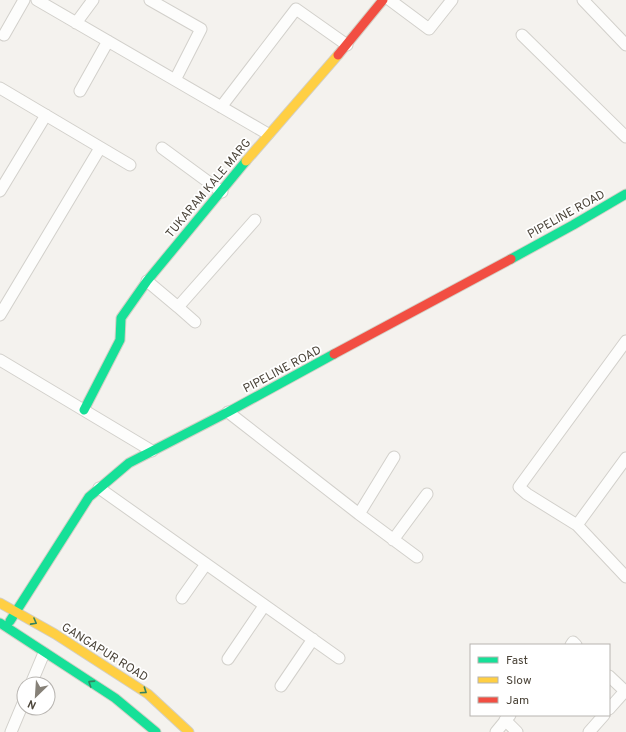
<svg xmlns="http://www.w3.org/2000/svg" width="626" height="732" font-family="Overpass,sans-serif">
	<style>
		.lines { fill: none; stroke-linecap: round; stroke-linejoin: round }
		.street-casing { stroke: #d2d0cb; stroke-width: 13 }
		.fast-casing { stroke: #d3cfc5; stroke-width: 11 }
		.slow-casing { stroke: #d3cfc5; stroke-width: 11 }
		.jam-casing { stroke: #d3cfc5; stroke-width: 11 }
		.street { stroke: #fdfdfc; stroke-width: 11 }
		.fast { stroke: #16e098; stroke-width: 9 }
		.slow { stroke: #ffcf43; stroke-width: 9 }
		.jam { stroke: #f24e42; stroke-width: 9 }
		.oneway { stroke: #36825f }
		.labels { text-anchor: middle; stroke-width: 3.5; stroke-linejoin: round; paint-order: stroke }
		.street-label { font-size: 12px; fill: #4b4439; stroke: #fff }
	</style>
	<rect width="100%" height="100%" fill="#f4f2ee"/>
	<g class="lines">
		<defs>
			<path id="street" d="M 37,0 L 268,134
				M 150,0 L 201,29 L 175,80
				M 390,0 L 429,29 L 452,0
				M 583,0 L 626,45
				M 76,23 L 93,0
				M 4,35 L 24,0
				M 522,35 L 626,137
				M 0,88 L 130,165
				M 80,91 L 108,41
				M 221,107 L 296,9 L 347,45
				M 162,148 L 222,192
				M 0,191 L 46,115
				M 147,281 L 178,307 L 255,220
				M 178,307 L 195,322
				M 0,315 L 100,148
				M 626,341 L 519,487 L 527,494 L 577,525 L 626,577
				M 0,360 L 152,451
				M 228,412 L 359,514 L 417,557
				M 99,488 L 339,658
				M 359,514 L 394,457
				M 577,525 L 626,458
				M 393,540 L 427,494
				M 182,598 L 206,564
				M 571,645 L 573,642 L 576,645
				M 228,659 L 264,606
				M 609,676 L 626,692
				M 31,684 L 44,653
				M 281,686 L 313,639
				M 609,709 L 626,690
				M 505,720 L 517,732
				M 11,732 L 24,701
				M 496,732 L 510,715
				M 589,732 L 604,715"/>
			<path id="fast" d="M 511,259 L 573,225 L 626,194
				M 84,410 L 120,340 L 121,318 L 147,281 L 246,161
				M 10,621 L 89,497 L 129,463 L 228,412 L 334,354
				M 0,623 L 115,698 L 156,732"/>
			<path id="slow" d="M 246,161 L 338,55
				M 0,603 L 55,634 L 148,694 L 189,732"/>
			<path id="jam" d="M 338,55 L 383,0
				M 334,354 L 511,259"/>
		</defs>
		<!-- street casing -->
		<use href="#street" class="street-casing"/>
		<!-- fast casing -->
		<use href="#fast" class="fast-casing"/>
		<!-- slow casing -->
		<use href="#slow" class="slow-casing"/>
		<!-- jam casing -->
		<use href="#jam" class="jam-casing"/>
		<!-- street -->
		<use href="#street" class="street"/>
		<!-- fast -->
		<use href="#fast" class="fast"/>
		<!-- slow -->
		<use href="#slow" class="slow"/>
		<!-- jam -->
		<use href="#jam" class="jam"/>
	</g>
	<!-- one-way arrows -->
	<defs><path id="oneway-chevron" d="M-2-3.5L2.5 0L-2 3.5" fill="none" stroke-width="1.6" stroke-linecap="round" stroke-linejoin="round"/></defs>
	<g class="oneway">
		<use href="#oneway-chevron" transform="translate(34 622) rotate(29)"/>
		<use href="#oneway-chevron" transform="translate(91 683) rotate(-147)"/>
		<use href="#oneway-chevron" transform="translate(144 691) rotate(34)"/>
	</g>
	<g class="labels">
		<!-- street labels -->
		<g class="street-label">
			<text transform="translate(208 188) rotate(-50)" y="4">TUKARAM KALE MARG</text>
			<text transform="translate(566 214) rotate(-29)" y="4">PIPELINE ROAD</text>
			<text transform="translate(282 369) rotate(-28)" y="4">PIPELINE ROAD</text>
			<text transform="translate(105 652) rotate(32)" y="4">GANGAPUR ROAD</text>
		</g>
	</g>
	<!-- legend -->
	<rect x="470" y="644" width="140" height="72" fill="#ffffff" stroke="#b7b4b0"/>
	<rect x="478" y="657" width="20" height="6" fill="#16e098" stroke="#b7b4b0"/>
	<text x="506" y="664" font-size="12" fill="#4b4439">Fast</text>
	<rect x="478" y="677" width="20" height="6" fill="#ffcf43" stroke="#b7b4b0"/>
	<text x="506" y="684" font-size="12" fill="#4b4439">Slow</text>
	<rect x="478" y="697" width="20" height="6" fill="#f24e42" stroke="#b7b4b0"/>
	<text x="506" y="704" font-size="12" fill="#4b4439">Jam</text>
	<!-- north arrow -->
	<g transform="translate(36 696) rotate(205)"><circle r="19" fill="#ffffff" stroke="#b7b4b0"/>
	<path d="M0-3L7 15L0 10L-7 15Z" fill="#868178"/>
	<text y="-6" font-size="11" font-weight="bold" text-anchor="middle" fill="#4b4439">N</text>
	</g>
</svg>
